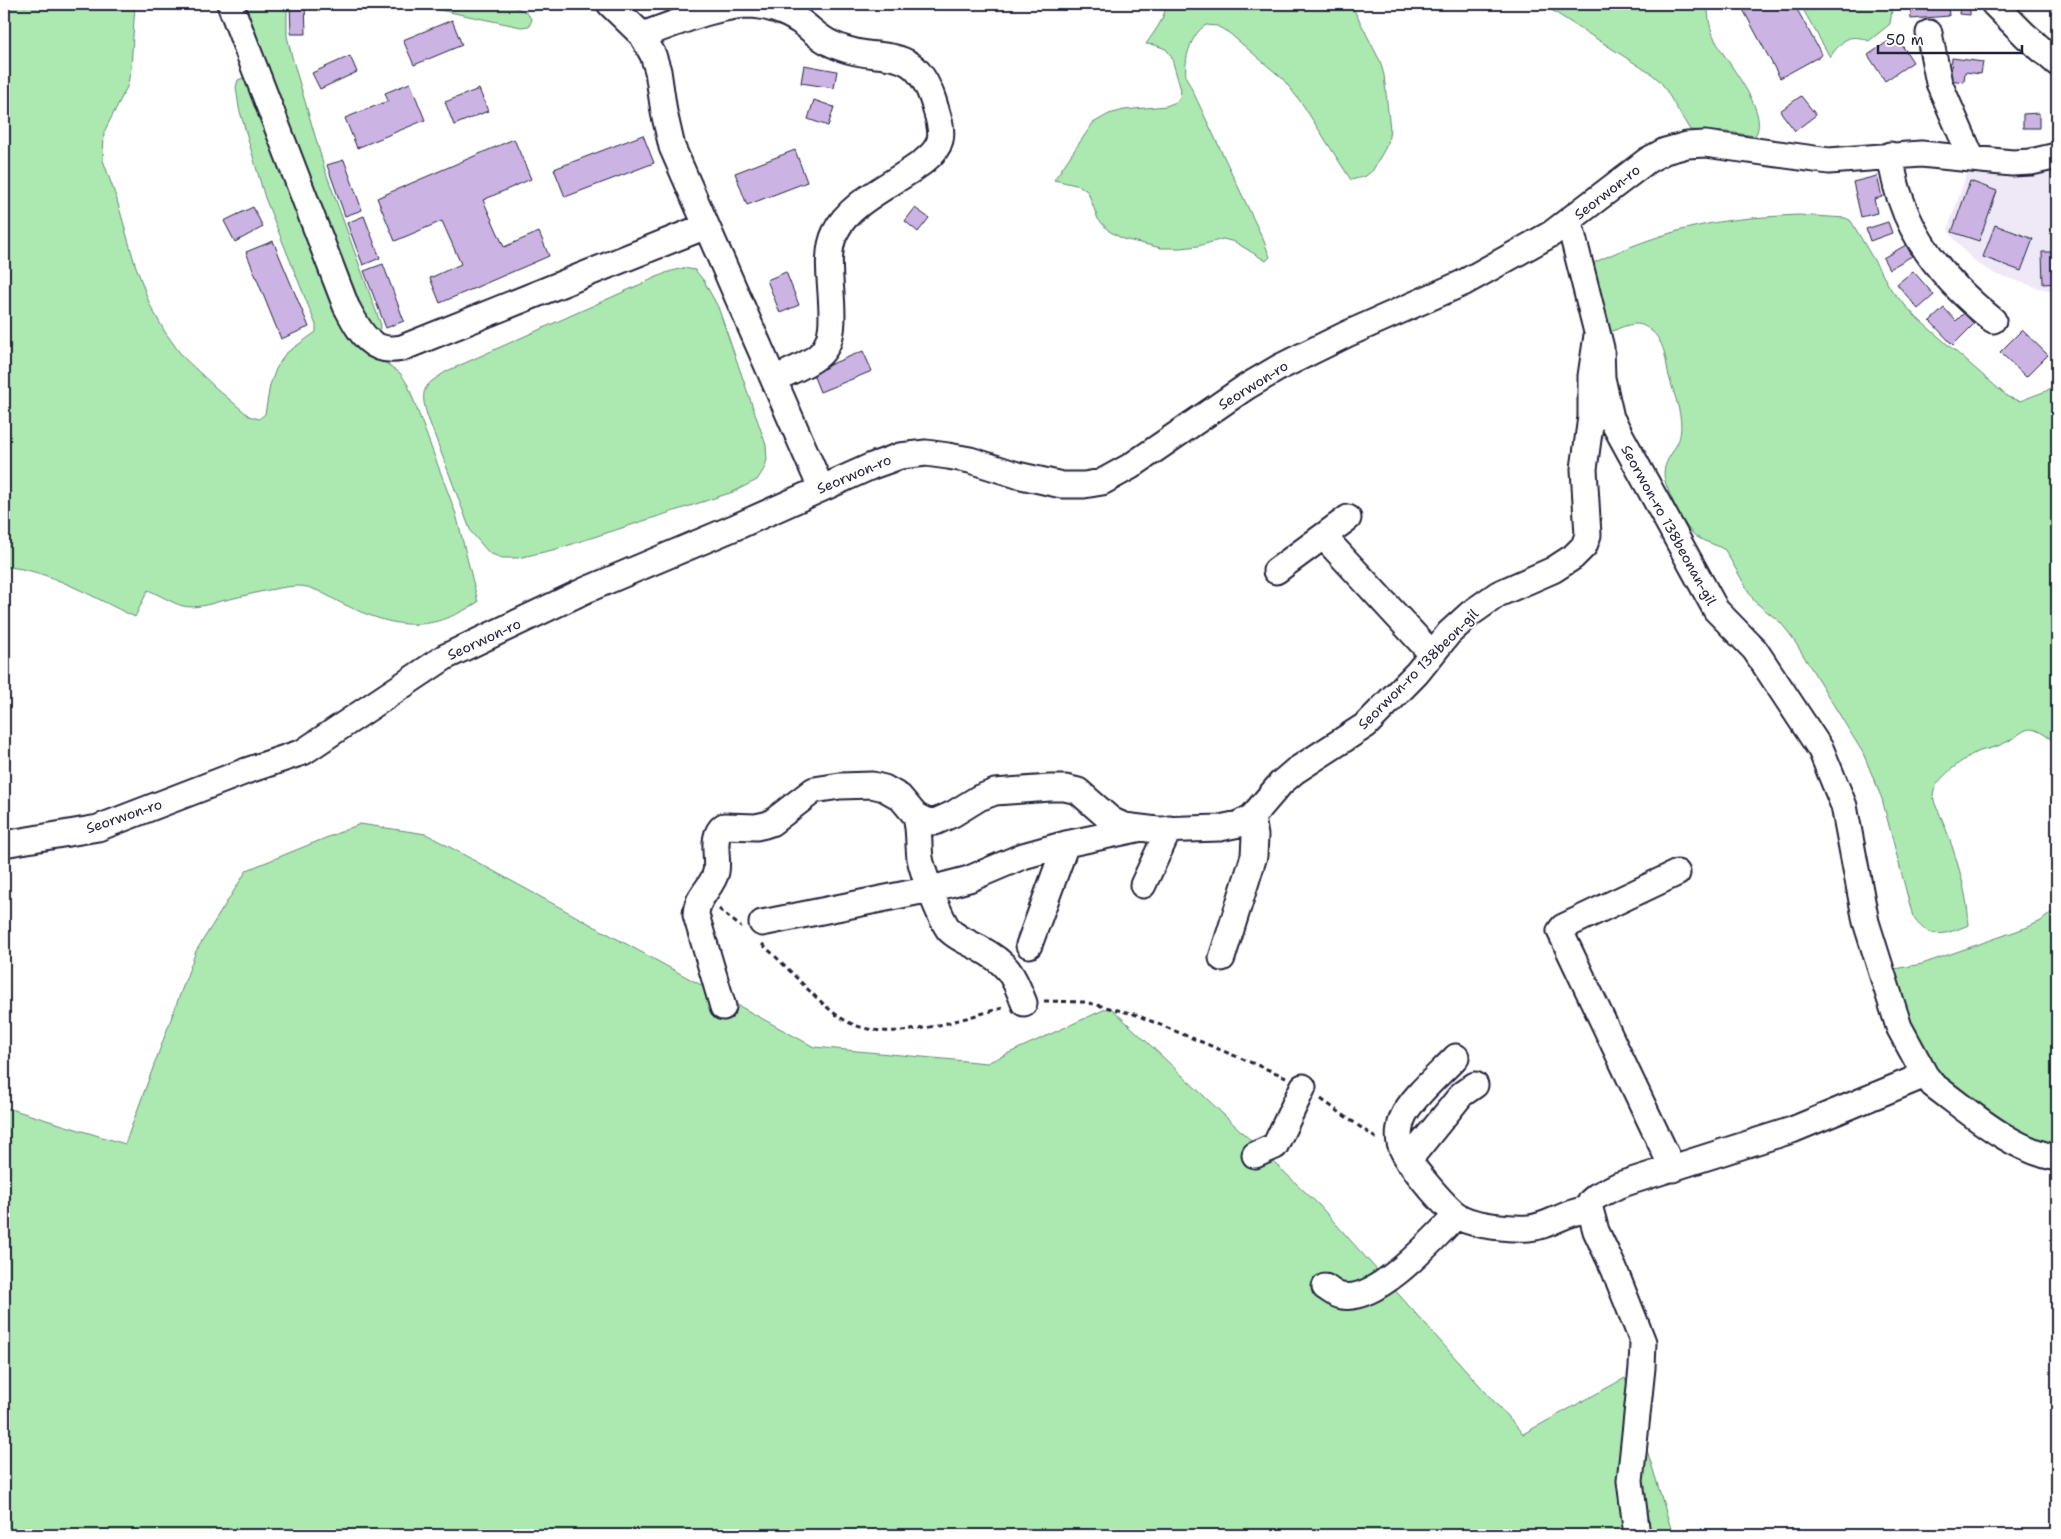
<svg xmlns="http://www.w3.org/2000/svg" width="2061" height="1539" font-family="'Shantell Sans',sans-serif">
	<style>
		.built { fill: #efe8f7 }
		.green { fill: #abe9b1; stroke: #668676 }
		.building { fill: #cbb4e4; stroke: #22223b }
		.lines { fill: none; stroke-linecap: round; stroke-linejoin: round }
		.minor-casing { stroke: #22223b; stroke-width: 29 }
		.path { stroke: #22223b; stroke-width: 3; stroke-dasharray: 5 4; stroke-linecap: butt }
		.minor { stroke: #fff; stroke-width: 25 }
		.labels { text-anchor: middle; stroke-width: 4; stroke-linejoin: round; paint-order: stroke }
		.street-label { font-size: 14px; fill: #22223b; stroke: #fff }
	</style>
	<rect width="100%" height="100%" fill="#fff"/>
	<filter id="ink" filterUnits="userSpaceOnUse"><feTurbulence type="fractalNoise" baseFrequency=".02" numOctaves="2"/><feDisplacementMap in="SourceGraphic" scale="10" xChannelSelector="R" yChannelSelector="G"/><feConvolveMatrix kernelMatrix="1 2 1 2 8 2 1 2 1" color-interpolation-filters="sRGB"/></filter>
	<g filter="url(#ink)">
		<!-- built -->
		<path class="built" d="M 2057,170 L 2057,292 L 2039,288 L 1995,274 L 1977,263 L 1964,251 L 1949,232 L 1948,228 L 1966,176 L 1969,173 L 2029,175 Z"/>
		<!-- green -->
		<path class="green" d="M 4,4 L 135,4 L 131,69 L 127,87 L 104,132 L 103,160 L 117,200 L 134,261 L 150,305 L 165,332 L 182,356 L 216,388 L 249,416 L 259,419 L 265,414 L 270,385 L 276,369 L 285,354 L 316,332 L 316,325 L 265,198 L 239,108 L 236,87 L 238,80 L 243,78 L 250,81 L 374,355 L 400,373 L 408,385 L 456,514 L 478,602 C 426,636 391,627 339,602 C 326,595 311,585 296,586 C 271,588 245,596 221,601 C 210,604 195,609 183,606 C 172,603 160,595 148,590 L 135,617 C 96,599 46,568 4,567 Z
			M 247,4 L 287,4 L 287,36 L 292,57 L 325,170 L 381,325 L 378,333 L 367,328 L 249,25 Z
			M 411,4 L 509,4 L 527,13 L 532,20 L 529,26 L 521,27 Z
			M 1166,4 L 1351,4 L 1380,61 L 1384,75 L 1390,129 L 1388,143 L 1373,170 L 1366,176 L 1351,180 L 1303,105 L 1283,79 L 1229,33 L 1217,26 L 1206,25 C 1190,35 1184,60 1186,77 L 1263,239 L 1270,257 L 1266,261 L 1235,242 L 1223,239 L 1198,246 L 1182,248 L 1161,248 L 1123,239 L 1109,231 L 1098,219 L 1088,192 L 1080,186 L 1054,180 L 1093,123 L 1109,114 L 1124,110 L 1166,106 L 1176,102 L 1180,97 L 1181,90 L 1171,56 L 1166,49 L 1155,45 L 1146,44 C 1154,32 1165,19 1166,4 Z
			M 1542,4 L 1708,4 C 1708,14 1709,25 1713,35 C 1722,59 1772,111 1755,136 L 1728,132 L 1690,130 L 1661,82 L 1653,75 Z
			M 1800,4 L 1893,4 L 1890,24 L 1869,41 C 1848,32 1842,41 1830,57 Z
			M 1798,215 L 1846,218 L 1851,221 L 1892,291 L 1917,318 L 2008,397 L 2020,401 L 2046,391 L 2057,384 L 2057,744 C 2022,716 2029,734 1998,746 C 1990,749 1980,750 1973,754 C 1962,760 1937,779 1934,790 C 1931,799 1938,810 1942,819 C 1955,852 1967,889 1969,925 C 1945,934 1930,942 1913,917 L 1882,799 L 1863,753 L 1792,637 L 1781,623 L 1754,601 L 1725,550 C 1716,544 1706,543 1697,537 C 1685,530 1669,495 1665,481 C 1660,462 1676,452 1680,436 C 1684,415 1674,396 1669,376 C 1666,364 1666,351 1659,340 C 1656,334 1649,328 1642,325 C 1631,321 1616,330 1606,334 L 1587,266 C 1624,248 1663,233 1703,225 C 1734,218 1766,217 1798,215 Z
			M 684,268 L 695,270 L 704,281 L 718,307 L 766,445 L 767,460 L 764,469 L 757,480 L 733,492 L 557,549 L 518,558 L 502,558 L 489,553 L 471,532 L 427,415 C 419,388 425,385 447,371 L 668,272 Z
			M 360,824 L 426,834 L 814,1047 L 987,1063 L 1110,1007 L 1319,1205 L 1523,1434 L 1625,1378 L 1673,1535 L 4,1535 L 4,1107 L 125,1144 L 196,951 L 247,870 Z
			M 2057,908 L 2057,1145 L 2054,1148 L 2010,1130 L 1940,1076 L 1914,1033 L 1894,969 L 1922,964 L 2028,927 L 2041,921 Z"/>
		<!-- building -->
		<path class="building" d="M 290,4 L 305,4 L 306,34 L 291,34 Z
			M 1740,4 L 1794,4 L 1822,55 L 1780,78 Z
			M 1910,4 L 1948,4 L 1949,16 L 1911,19 Z
			M 1960,4 L 1970,4 L 1970,15 L 1959,14 Z
			M 452,20 L 462,45 L 414,65 L 403,40 Z
			M 1896,36 L 1913,62 L 1885,81 L 1868,55 Z
			M 350,56 L 357,72 L 320,89 L 312,73 Z
			M 1952,58 L 1983,62 L 1981,74 L 1965,72 L 1964,82 L 1950,80 Z
			M 804,65 L 837,71 L 834,88 L 801,83 Z
			M 410,83 L 425,120 L 357,148 L 345,118 L 388,101 L 385,93 Z
			M 479,89 L 488,111 L 454,125 L 445,102 Z
			M 1801,96 L 1816,115 L 1795,131 L 1780,111 Z
			M 814,100 L 834,107 L 828,126 L 808,119 Z
			M 2039,113 L 2039,128 L 2023,128 L 2023,114 Z
			M 643,135 L 654,163 L 565,197 L 554,169 Z
			M 514,139 L 531,179 L 483,200 L 504,247 L 539,232 L 549,256 L 440,303 L 430,278 L 461,264 L 442,221 L 395,241 L 377,198 Z
			M 795,150 L 807,182 L 747,205 L 735,173 Z
			M 344,160 L 362,210 L 345,216 L 327,165 Z
			M 1877,176 L 1882,197 L 1874,199 L 1877,213 L 1861,217 L 1853,182 Z
			M 1970,181 L 1997,191 L 1979,241 L 1952,232 Z
			M 253,207 L 263,227 L 235,242 L 224,221 Z
			M 915,208 L 929,218 L 918,232 L 905,221 Z
			M 364,216 L 380,258 L 363,265 L 347,223 Z
			M 1888,222 L 1892,233 L 1870,241 L 1866,229 Z
			M 1995,225 L 2033,239 L 2021,271 L 1983,257 Z
			M 273,241 L 309,327 L 281,339 L 246,252 Z
			M 1906,245 L 1912,256 L 1889,269 L 1883,258 Z
			M 2042,252 L 2057,252 L 2057,283 L 2043,284 Z
			M 383,264 L 404,321 L 386,328 L 364,271 Z
			M 1913,271 L 1934,295 L 1918,309 L 1897,284 Z
			M 786,272 L 799,305 L 780,313 L 767,280 Z
			M 1944,308 L 1956,321 L 1964,313 L 1974,324 L 1953,345 L 1930,321 Z
			M 2022,330 L 2048,355 L 2026,377 L 2000,352 Z
			M 863,351 L 872,371 L 820,392 L 812,372 Z"/>
		<g class="lines">
			<defs>
				<path id="minor" d="M 230,4 L 346,306 C 359,330 370,355 402,348 L 706,226
					M 610,4 L 642,35 L 653,55 L 658,71 L 664,112 L 672,147 L 821,488
					M 1994,4 L 2025,35 L 2057,63
					M 1929,33 L 1939,83 L 1972,159
					M 642,35 C 675,24 714,6 748,5 C 766,5 786,12 801,22 C 811,29 820,39 832,44 C 880,67 913,37 934,103 C 937,115 943,128 940,140 C 933,171 854,191 835,233 C 818,267 848,332 818,356 C 806,366 788,372 774,379
					M 1890,155 C 1893,170 1895,186 1901,200 C 1917,249 1954,289 1993,320
					M 1569,221 L 1601,348 L 1602,378 L 1611,418 L 1716,610 L 1755,650 L 1821,750 L 1844,806 L 1866,922 L 1899,1027 L 1925,1075 L 1933,1085 C 1971,1113 2010,1149 2057,1158
					M 1324,537 L 1432,654
					M 1276,571 L 1348,518
					M 916,816 C 920,832 918,843 920,858 C 923,874 940,918 949,930 C 958,939 968,942 979,948 C 1007,963 1013,973 1024,1003
					M 4,844 L 98,828 L 246,771 L 303,752 L 445,657 L 586,590 L 738,526 L 872,466 L 900,456 L 926,453 L 948,456 L 970,460 L 1017,475 L 1062,485 L 1084,485 L 1102,482 L 1131,466 L 1246,387 L 1280,367 L 1347,334 L 1463,283 L 1551,234 L 1648,160 L 1665,151 L 1687,145 L 1705,144 L 1829,161 L 1921,154 L 2012,163 L 2031,162 L 2057,156
					M 1143,885 L 1169,829
					M 762,923 L 931,889 L 969,879 L 1023,856 L 1066,844 L 1137,829
					M 1029,945 L 1066,844
					M 1222,958 L 1254,856 L 1255,836 L 1252,817
					M 723,1007 L 696,915 C 696,897 712,888 716,872 C 719,857 710,836 724,826 L 756,827 L 765,825 L 771,823 L 814,790 L 840,786 L 872,785 L 884,788 L 900,797 L 916,816 L 926,821 L 935,822 L 953,814 L 979,798 L 995,792 L 1050,788 L 1065,788 L 1078,791 L 1111,820 L 1124,826 L 1157,830 L 1220,828 L 1239,824 L 1252,817 L 1281,783 L 1295,771 L 1366,725 L 1417,673 L 1449,633 L 1471,613 L 1498,594 L 1553,570 L 1573,557 L 1584,546 L 1588,535 L 1584,469 L 1591,417 L 1591,376 L 1597,335
					M 1456,1057 C 1442,1072 1411,1098 1403,1117 C 1400,1124 1398,1135 1400,1143 C 1403,1159 1447,1210 1461,1218 C 1477,1226 1511,1229 1529,1228 C 1548,1227 1566,1211 1590,1209
					M 1255,1155 L 1275,1146 L 1303,1087
					M 1408,1161 L 1462,1094 L 1475,1085
					M 1673,1169 L 1560,931 L 1563,927 L 1677,873
					M 1325,1287 C 1330,1290 1335,1295 1342,1296 C 1377,1303 1434,1238 1457,1215
					M 1637,1535 L 1630,1481 L 1642,1368 L 1643,1342 L 1614,1269 L 1596,1231 L 1590,1209 L 1591,1201 L 1597,1196 L 1619,1185 L 1792,1130 L 1925,1075"/>
			</defs>
			<!-- minor casing -->
			<use href="#minor" class="minor-casing"/>
			<!-- path -->
			<path class="path" d="M 719,909 L 741,927
				M 762,944 C 787,966 808,992 834,1013 C 881,1051 952,1020 1003,1008
				M 1044,1001 L 1085,1002 L 1134,1014 L 1286,1077
				M 1321,1099 L 1377,1139"/>
			<!-- minor -->
			<use href="#minor" class="minor"/>
		</g>
	</g>
	<g class="labels">
		<!-- street labels -->
		<g class="street-label">
			<text transform="translate(1607 192) rotate(-38)" y="5">Seorwon-ro</text>
			<text transform="translate(1253 385) rotate(-32)" y="5">Seorwon-ro</text>
			<text transform="translate(854 474) rotate(-23)" y="5">Seorwon-ro</text>
			<text transform="translate(1669 525) rotate(61)" y="5">Seorwon-ro 138beonan-gil</text>
			<text transform="translate(484 639) rotate(-25)" y="5">Seorwon-ro</text>
			<text transform="translate(1418 669) rotate(-45)" y="5">Seorwon-ro 138beon-gil</text>
			<text transform="translate(124 816) rotate(-19)" y="5">Seorwon-ro</text>
		</g>
	</g>
	<!-- margin -->
	<rect width="2061" height="1539" fill="none" stroke="#fff" stroke-width="20"/>
	<rect x="10" y="10" width="2041" height="1519" fill="none" stroke="#22223b" stroke-width="2" filter="url(#ink)"/>
	<!-- scale -->
	<path d="M1878 45v8h144v-8" fill="none" stroke="#22223b" stroke-width="2.5"/>
	<text x="1886" y="45" font-size="15" fill="#22223b" stroke="#ffffff" stroke-width="4" paint-order="stroke">50 m</text>
</svg>
